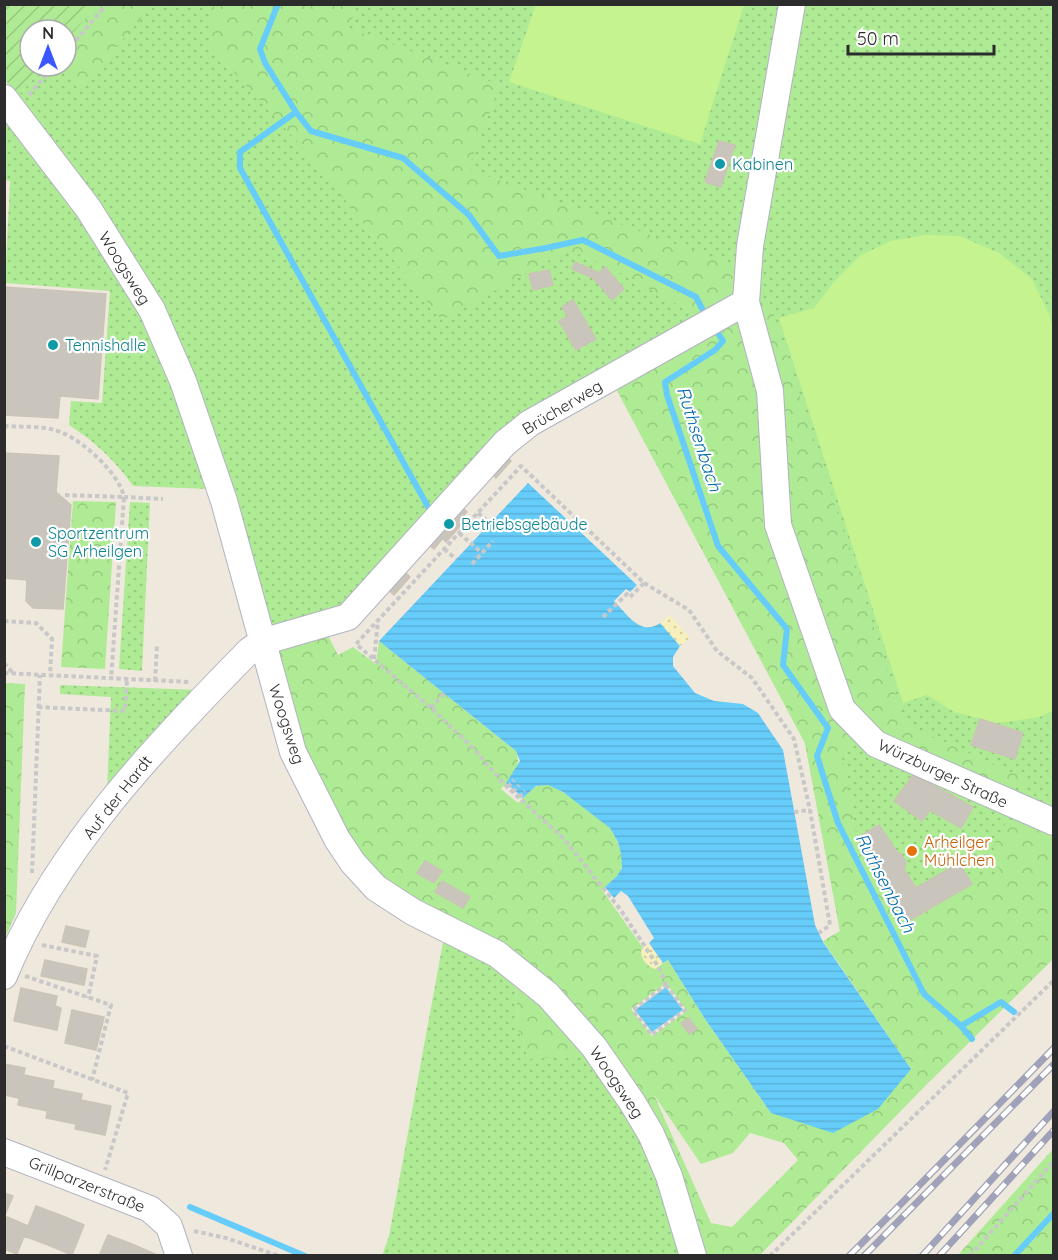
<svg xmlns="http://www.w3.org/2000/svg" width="1058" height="1260" font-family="Quicksand,sans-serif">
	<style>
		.grass { fill: url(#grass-dots) }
		.forest { fill: url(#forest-crowns); fill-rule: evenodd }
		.sand { fill: url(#sand-dots) }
		.garden { fill: url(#garden-furrows) }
		.pitch { fill: #c5f38f }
		.water { fill: url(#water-rules) }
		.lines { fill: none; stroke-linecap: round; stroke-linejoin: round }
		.stream { stroke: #66cdfb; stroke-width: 6 }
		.building { fill: #cac5bc; stroke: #cbc4b6; stroke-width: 1.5 }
		.minor-casing { stroke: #b1b3c1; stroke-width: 28 }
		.path { stroke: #c8c8c8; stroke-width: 4; stroke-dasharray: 4.5 3; stroke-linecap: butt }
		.minor { stroke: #fff; stroke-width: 26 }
		.rail-casing { stroke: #9fa2b8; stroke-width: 7 }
		.rail { stroke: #fff; stroke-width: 4.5; stroke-dasharray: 14; stroke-linecap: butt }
		.culture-dot { fill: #0f9aa8; stroke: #fff; stroke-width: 2 }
		.food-dot { fill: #e8710a; stroke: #fff; stroke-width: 2 }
		.labels { text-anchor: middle; stroke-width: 4.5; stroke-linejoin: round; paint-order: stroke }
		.culture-label { font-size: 16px; fill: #0d838f; stroke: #fff; text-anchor: start }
		.street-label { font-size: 16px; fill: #2c2c2c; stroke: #fff }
		.food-label { font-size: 16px; fill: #c56008; stroke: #fff; text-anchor: start }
		.water-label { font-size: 18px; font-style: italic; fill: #006aac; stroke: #fff }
	</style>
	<defs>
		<pattern id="grass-dots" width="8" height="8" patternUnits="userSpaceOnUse" patternTransform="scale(1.5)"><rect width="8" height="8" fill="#aeeb94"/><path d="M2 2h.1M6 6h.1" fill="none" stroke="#96ca80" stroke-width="1.8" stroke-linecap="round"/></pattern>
		<pattern id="forest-crowns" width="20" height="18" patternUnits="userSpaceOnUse" patternTransform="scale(1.5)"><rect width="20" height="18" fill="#aeeb94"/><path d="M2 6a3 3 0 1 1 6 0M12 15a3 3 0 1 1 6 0" fill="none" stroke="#96ca80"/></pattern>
		<pattern id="sand-dots" width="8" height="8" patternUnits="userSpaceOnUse" patternTransform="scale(1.5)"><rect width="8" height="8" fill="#f7f0bd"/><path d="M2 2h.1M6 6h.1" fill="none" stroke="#d4cea3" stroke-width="1.8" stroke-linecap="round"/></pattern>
		<pattern id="garden-furrows" width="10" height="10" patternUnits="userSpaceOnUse" patternTransform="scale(1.5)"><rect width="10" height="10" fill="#aeeb94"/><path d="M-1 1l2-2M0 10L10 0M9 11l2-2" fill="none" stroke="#96ca80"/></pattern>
		<pattern id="water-rules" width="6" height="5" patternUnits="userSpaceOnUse" patternTransform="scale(1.5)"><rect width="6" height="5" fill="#66cdfb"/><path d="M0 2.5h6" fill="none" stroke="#59b0d7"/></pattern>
	</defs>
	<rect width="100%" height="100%" fill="#efe8dd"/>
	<!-- grass -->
	<path class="grass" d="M 97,5 L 1053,5 L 1053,959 L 932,1079 L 840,931 L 805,743 L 607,372 L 526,417 L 350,606 L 271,630 L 193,379 L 18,96 L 44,66 L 66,66 L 66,41 Z
		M 4,113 L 81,213 L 143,315 L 175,386 L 209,489 L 133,486 C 116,461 94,441 69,425 L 71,401 L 102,403 L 110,291 L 5,283 L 10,181 L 5,180 Z
		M 130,502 L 150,503 L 142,671 L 119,669 Z
		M 60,685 L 200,690 L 107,790 L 111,697 L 60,694 Z
		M 444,937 L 516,978 L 518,1028 L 589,1054 L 626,1107 L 659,1175 L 683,1255 L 382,1256 L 389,1236 Z"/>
	<!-- forest -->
	<path class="forest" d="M 97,5 L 153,5 L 83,85 L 63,66 L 66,66 L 66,41 Z
		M 213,5 L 357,5 L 349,28 L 500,85 L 468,169 L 741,268 L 739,298 L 703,319 L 610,267 L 568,250 L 442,320 L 302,147 L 210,46 Z
		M 769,300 L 905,724 L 1024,778 L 1025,784 L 1004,791 L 888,737 L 874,727 L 842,757 L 857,838 L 907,922 L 971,884 L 971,874 L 979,881 L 1000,872 L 993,846 L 1006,823 L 1053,825 L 1053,959 L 932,1079 L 760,1255 L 702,1255 L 678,1172 L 589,1054 L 528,1059 L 518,1028 L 516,978 L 361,860 L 300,747 L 275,647 L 326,632 L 338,655 L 353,647 L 376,664 L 379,641 L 516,751 C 522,769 513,775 501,789 L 518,803 C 527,795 534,783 548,785 C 559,787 601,818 609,827 C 617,837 625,857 621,870 C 617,878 608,884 602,890 L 643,948 L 641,951 L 655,969 L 668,960 L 705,1019 L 771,1113 L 911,1069 L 823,941 L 840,931 L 805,743 L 616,388 L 742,310 ZM 425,861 L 442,871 L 434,883 L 418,874 ZM 442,881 L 469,897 L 463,908 L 436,892 ZM 666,983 L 687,1011 L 652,1036 L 631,1009 ZM 654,1095 L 701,1164 L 733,1153 L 750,1133 L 784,1143 L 798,1160 L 732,1227 L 711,1223 Z
		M 73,501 L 116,502 L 105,669 L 61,667 Z
		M 5,683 L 25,684 L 16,913 L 5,938 Z
		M 1053,1149 L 1053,1255 L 958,1255 Z"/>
	<!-- sand -->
	<path class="sand" d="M 670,615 L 690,638 L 680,646 L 660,623 Z
		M 649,943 L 663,963 L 655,969 C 647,966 641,960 641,951 Z"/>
	<!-- garden -->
	<path class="garden" d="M 4,5 L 97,5 L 66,41 L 66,30 L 30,30 L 30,66 L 44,66 L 18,96 L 5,80 Z"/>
	<!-- pitch -->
	<path class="pitch" d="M 536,4 L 744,5 L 700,144 L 509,82 Z
		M 925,235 L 960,236 L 999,253 L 1032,279 L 1049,314 L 1053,328 L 1054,710 L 1040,717 L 998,723 L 954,712 L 927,695 L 903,703 L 779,318 L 814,308 L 834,282 L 861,255 L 891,241 Z"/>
	<!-- water -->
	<path class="water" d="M 528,483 L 637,585 L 630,592 L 626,589 L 614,601 C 627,614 641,637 660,623 L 680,646 L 673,657 L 673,666 L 695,693 L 714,701 L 743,704 L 758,713 L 783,750 L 815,925 L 823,942 L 911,1069 L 878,1109 L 833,1133 L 771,1113 L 705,1019 L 668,960 L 663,963 L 649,943 L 654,938 L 628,896 L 621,891 L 614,898 L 605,887 L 617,876 L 622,868 L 621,854 L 618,842 L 610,828 L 563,792 L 548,785 L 536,786 L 523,798 L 506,783 L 520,761 L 516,751 L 379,641 Z
		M 666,987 L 683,1010 L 652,1032 L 635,1010 Z"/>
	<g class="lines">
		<!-- stream -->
		<path class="stream" d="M 278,4 L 260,49 L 265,63 L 296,112 L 311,131 L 403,158 L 469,215 L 499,256 L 546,248 L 583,240 L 696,297 L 706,316
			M 296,112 L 240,152 L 240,168 L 432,514
			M 714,327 L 723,341 L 715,350 L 665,382 L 667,395 L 718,546 L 787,629 L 783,665 L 828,728 L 817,756 L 838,823 L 924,994 L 961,1026 L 972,1039
			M 961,1026 L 1001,1002 L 1014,1012
			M 190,1207 L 305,1256
			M 1014,1256 L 1054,1213"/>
	</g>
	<!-- building -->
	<path class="building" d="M 719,141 L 735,145 L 721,187 L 705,182 Z
		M 575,262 L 599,273 L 593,278 L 572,269 Z
		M 605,267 L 624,289 L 612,300 L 593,278 Z
		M 549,270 L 553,285 L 533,290 L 529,274 Z
		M 4,287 L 106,294 L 98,399 L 60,396 L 58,418 L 4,415 Z
		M 573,300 L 596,339 L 576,350 L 559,321 L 568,316 L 562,307 Z
		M 4,453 L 59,456 L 56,492 L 71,505 L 63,609 L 33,608 L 26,601 L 27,580 L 4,578 Z
		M 503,453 L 511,461 L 496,478 L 491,473 L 461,506 L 467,512 L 458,522 L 461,525 L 446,542 L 443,538 L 434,549 L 427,543 L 403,570 L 410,577 L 394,595 L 384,586 Z
		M 980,719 L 1023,733 L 1015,759 L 971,745 Z
		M 913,775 L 944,791 L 922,821 L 894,801 Z
		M 944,791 L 973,807 L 961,828 L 931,811 Z
		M 879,825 L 897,852 L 901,854 L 906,862 L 904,870 L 916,888 L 959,863 L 972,884 L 907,922 L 857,838 Z
		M 425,861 L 442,871 L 434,883 L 417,873 Z
		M 442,881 L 470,897 L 463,908 L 435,892 Z
		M 66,926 L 89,931 L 85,947 L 62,942 Z
		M 45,960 L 87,969 L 84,985 L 41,976 Z
		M 21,988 L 57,996 L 55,1006 L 61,1008 L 57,1030 L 14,1021 Z
		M 72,1010 L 104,1017 L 96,1050 L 65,1043 Z
		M 689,1018 L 697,1029 L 689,1034 L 681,1023 Z
		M 4,1064 L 25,1068 L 19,1098 L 4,1095 Z
		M 24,1075 L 54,1081 L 48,1111 L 18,1105 Z
		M 52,1088 L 82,1094 L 76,1124 L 46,1118 Z
		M 81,1100 L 111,1106 L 105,1135 L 75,1129 Z
		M 4,1193 L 13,1196 L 4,1217 Z
		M 36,1206 L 60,1215 L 48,1245 L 24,1236 Z
		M 60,1215 L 84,1225 L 72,1255 L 48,1245 Z
		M 7,1217 L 28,1226 L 17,1254 L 4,1249 L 4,1223 Z
		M 108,1235 L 132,1244 L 127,1256 L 99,1256 Z
		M 132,1244 L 155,1254 L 155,1256 L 127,1256 Z"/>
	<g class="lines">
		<defs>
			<path id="minor" d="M 792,4 L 750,246 L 746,302 L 770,391 L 778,525 L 842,709 L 876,744 L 1054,822
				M 4,98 L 88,208 L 152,310 L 183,381 L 224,501 L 293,752 L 337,839 L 353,863 L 376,888 L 413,912 L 497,954 L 548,995 L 594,1047 L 632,1102 L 651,1134 L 669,1176 L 693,1256
				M 4,976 C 54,852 157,744 250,650 L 262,642 L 348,617 L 505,443 L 530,423 L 746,302
				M 4,1152 L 150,1209 L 169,1226 L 179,1256"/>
		</defs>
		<!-- minor casing -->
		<use href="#minor" class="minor-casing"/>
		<!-- path -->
		<path class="path" d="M 66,52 L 107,4
			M 29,95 L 54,66
			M 4,426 C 20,427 36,426 51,429 C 77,434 119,472 124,497 L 163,499
			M 65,495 L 124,497 L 111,679
			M 478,513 L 490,523
			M 459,533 L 482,553
			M 444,549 L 456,559
			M 472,564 L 493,541
			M 644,583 L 689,610 L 717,651 L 752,678 L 794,739 L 810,810 L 830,925 L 819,933
			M 603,617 L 627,594 L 630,597 L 644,583 L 521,466 L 356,644 L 431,708 L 473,748 L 504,784 L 564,839 L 620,909 L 659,968 L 666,985
			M 4,621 L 36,623 L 52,639 L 50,675
			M 374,659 L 378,621
			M 4,663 L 13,673
			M 4,673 L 190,682
			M 155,681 L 157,645
			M 38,707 L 125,711 L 127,679
			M 431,708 L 444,693
			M 508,787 L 514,780
			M 513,792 L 519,785
			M 519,797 L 525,791
			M 794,812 L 810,810
			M 32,873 L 40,675
			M 42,945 L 97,956 L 88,998
			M 25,976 L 111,1005 L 92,1080
			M 666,985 L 685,1010 L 652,1035 L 633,1010 Z
			M 4,1046 L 128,1093 L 105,1170
			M 194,1231 L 226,1238 L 279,1256
			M 770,1256 L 1054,980
			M 970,1256 L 1054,1161"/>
		<!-- minor -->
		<use href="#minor" class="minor"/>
		<defs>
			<path id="rail" d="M 849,1256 L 895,1210 L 1054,1048
				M 864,1256 L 1054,1064
				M 922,1256 L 1054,1111
				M 939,1256 L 1054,1130"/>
		</defs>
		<!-- rail casing -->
		<use href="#rail" class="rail-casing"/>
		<!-- rail -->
		<use href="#rail" class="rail"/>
	</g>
	<!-- markers -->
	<g class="culture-dot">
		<circle cx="720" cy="164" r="6"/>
		<circle cx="53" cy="345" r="6"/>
		<circle cx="449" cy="524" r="6"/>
		<circle cx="36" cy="542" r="6"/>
	</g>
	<circle class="food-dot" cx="912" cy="851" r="6"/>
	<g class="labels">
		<!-- culture labels -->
		<g class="culture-label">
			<text x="732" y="170">Kabinen</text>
			<text x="65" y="351">Tennishalle</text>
			<text x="461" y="530">Betriebsgebäude</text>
			<text x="48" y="539">Sportzentrum<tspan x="48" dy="18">SG Arheilgen</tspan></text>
		</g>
		<!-- street labels -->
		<g class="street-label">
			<text transform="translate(125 268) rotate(58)" y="6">Woogsweg</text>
			<text transform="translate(562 407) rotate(-31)" y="6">Brücherweg</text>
			<text transform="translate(287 724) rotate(72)" y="6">Woogsweg</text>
			<text transform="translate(943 773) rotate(25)" y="6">Würzburger Straße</text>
			<text transform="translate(117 797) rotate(-52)" y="6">Auf der Hardt</text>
			<text transform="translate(617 1082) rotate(56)" y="6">Woogsweg</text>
			<text transform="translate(87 1184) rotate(22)" y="6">Grillparzerstraße</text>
		</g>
		<!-- food labels -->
		<g class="food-label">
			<text x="924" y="848">Arheilger<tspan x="924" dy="18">Mühlchen</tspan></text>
		</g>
		<!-- water labels -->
		<g class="water-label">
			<text transform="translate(699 439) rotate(72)" y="6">Ruthsenbach</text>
			<text transform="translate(885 883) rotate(63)" y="6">Ruthsenbach</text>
		</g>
	</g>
	<!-- border -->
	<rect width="1058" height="1260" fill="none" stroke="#2c2c2c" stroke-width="12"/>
	<!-- north arrow -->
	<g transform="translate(48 48)"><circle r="28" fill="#ffffff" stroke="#ababab" stroke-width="1.5"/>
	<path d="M0-4.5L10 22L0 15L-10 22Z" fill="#3a57ff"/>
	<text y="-9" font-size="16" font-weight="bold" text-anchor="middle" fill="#2c2c2c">N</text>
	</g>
	<!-- scale -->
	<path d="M848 45v9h146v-9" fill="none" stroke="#2c2c2c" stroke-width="3"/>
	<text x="857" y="45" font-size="18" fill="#2c2c2c" stroke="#ffffff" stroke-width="4.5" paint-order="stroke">50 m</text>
</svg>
